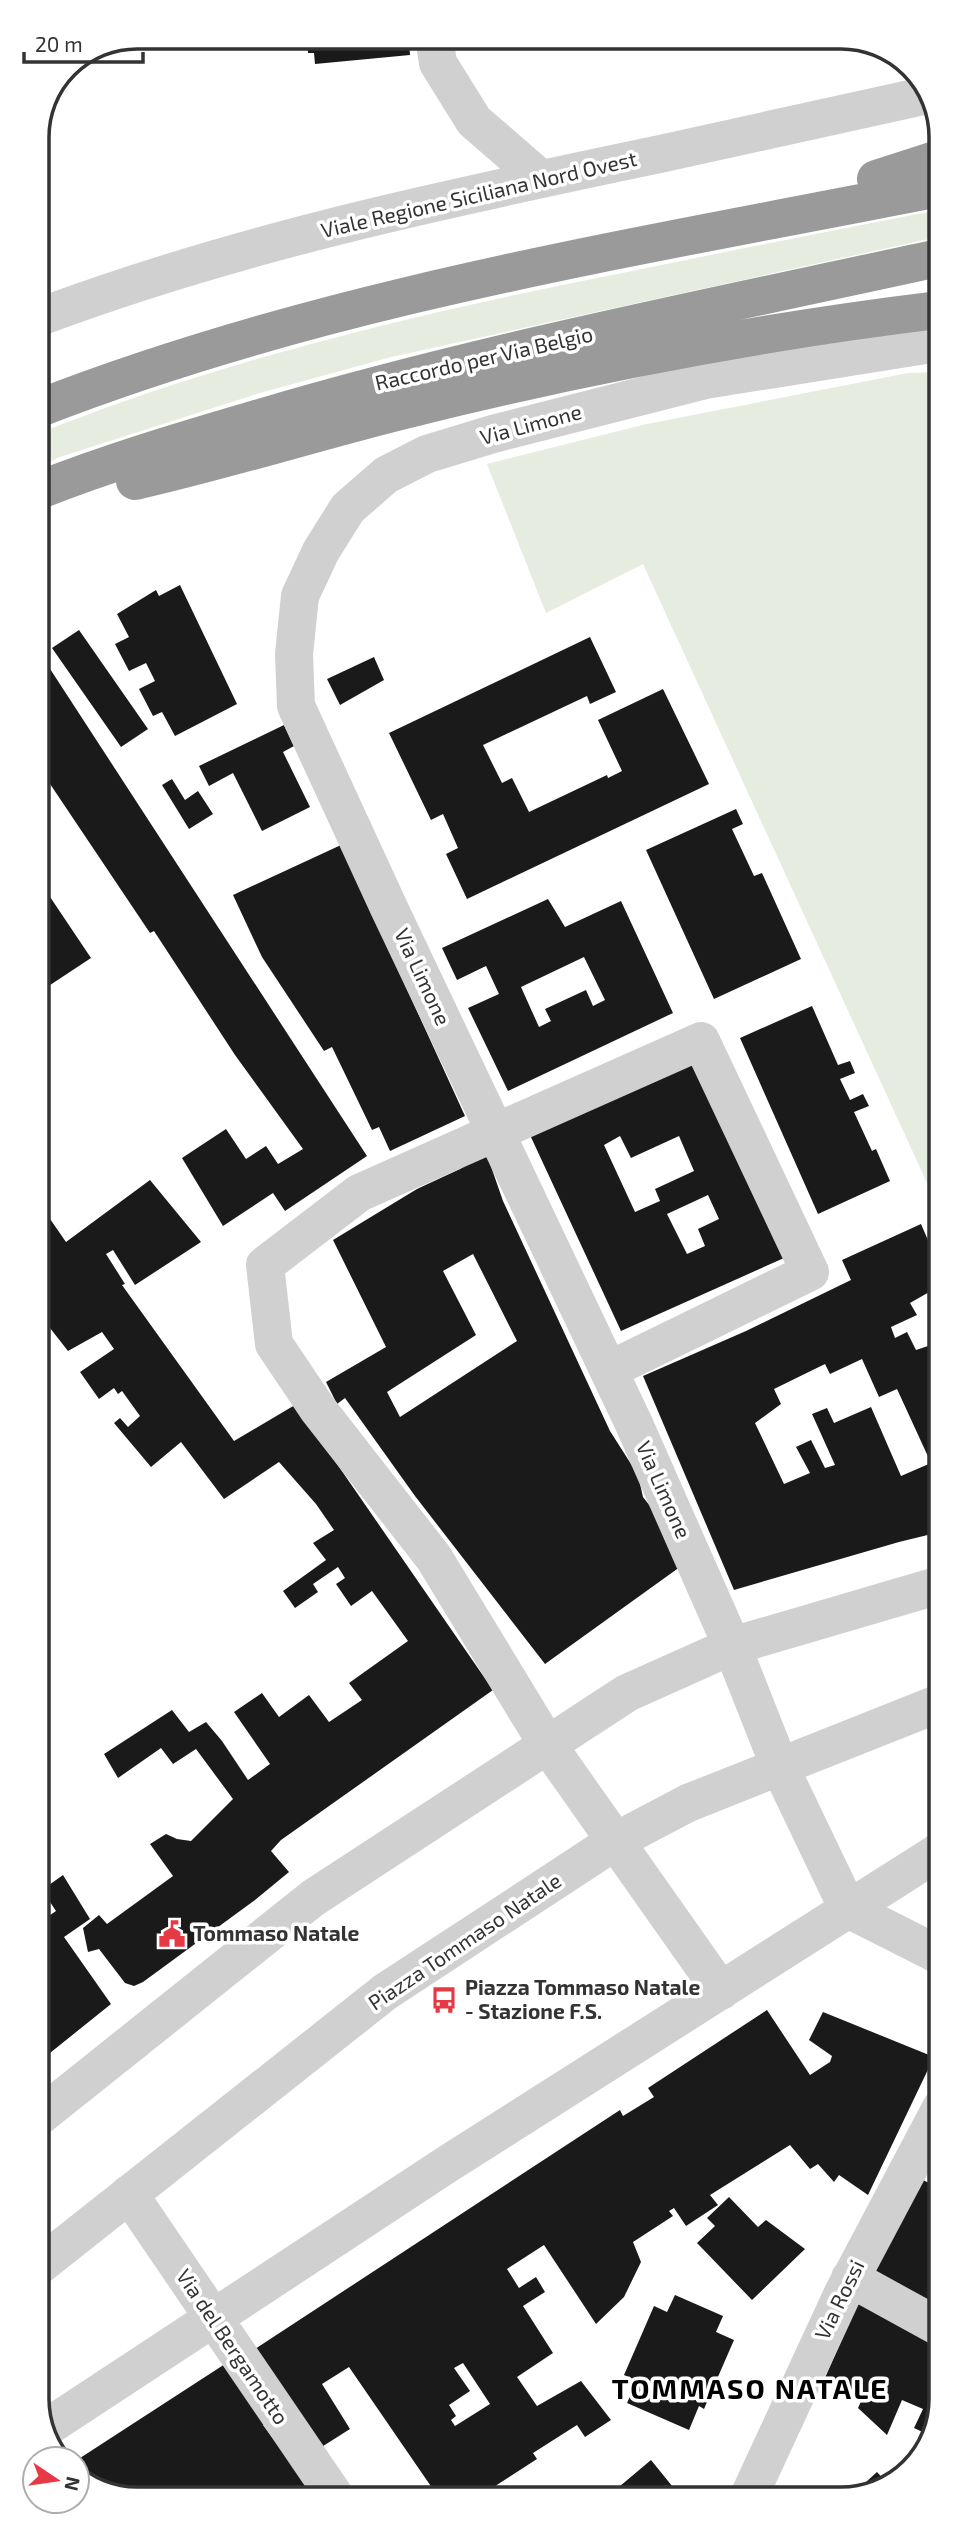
<svg xmlns="http://www.w3.org/2000/svg" width="978" height="2536" font-family="'Exo 2',sans-serif">
	<style>
		.green { fill: #e6ecdf }
		.building { fill: #1a1a1a; fill-rule: evenodd }
		.lines { fill: none; stroke-linecap: round; stroke-linejoin: round }
		.minor { stroke: #d0d0d0; stroke-width: 38 }
		.tertiary { stroke: #d0d0d0; stroke-width: 38 }
		.motorway { stroke: #9a9a9a; stroke-width: 38 }
		.labels { text-anchor: middle; stroke-width: 7; stroke-linejoin: round; paint-order: stroke }
		.street-label { font-size: 21px; fill: #333; stroke: #fff }
		.poi-label { font-size: 21px; font-weight: bold; fill: #333; stroke: #fff; text-anchor: start }
		.district-label { font-size: 28px; font-weight: bold; letter-spacing: 2px; fill: #000; stroke: #fff }
		.rim { fill: none; stroke: #333; stroke-width: 3.5 }
	</style>
	<rect width="100%" height="100%" fill="#fff"/>
	<!-- green -->
	<path class="green" d="M 938,210 L 938,237 L 391,357 L 260,393 L 60,457 L 37,467 L 37,434 C 229,357 430,311 632,271 C 734,250 836,230 938,210 Z
		M 938,372 L 939,1209 L 643,564 L 546,613 L 487,464 L 647,424 L 908,373 Z"/>
	<!-- building -->
	<path class="building" d="M 307,37 L 415,37 L 415,41 L 409,42 L 410,55 L 315,64 L 314,53 L 308,53 Z
		M 180,585 L 237,704 L 175,736 L 162,712 L 153,716 L 139,689 L 155,681 L 146,663 L 129,671 L 115,644 L 129,637 L 117,614 L 156,590 L 159,596 Z
		M 79,630 L 148,729 L 121,747 L 52,648 Z
		M 590,637 L 616,692 L 590,704 L 587,696 L 483,745 L 502,783 L 512,778 L 529,812 L 607,775 L 608,778 L 622,771 L 598,720 L 663,689 L 709,784 L 467,899 L 446,854 L 458,848 L 443,814 L 431,820 L 389,733 Z
		M 41,655 L 367,1156 L 285,1211 L 273,1193 L 223,1226 L 182,1158 L 226,1129 L 246,1159 L 266,1146 L 278,1164 L 303,1149 L 235,1055 L 154,931 L 150,933 L 38,766 L 38,657 Z
		M 374,657 L 384,680 L 340,705 L 327,679 Z
		M 284,725 L 294,746 L 283,752 L 310,807 L 262,831 L 233,773 L 209,786 L 199,766 Z
		M 172,779 L 185,800 L 198,791 L 213,814 L 189,829 L 162,785 Z
		M 736,809 L 743,824 L 732,829 L 754,876 L 762,873 L 801,959 L 714,999 L 646,850 Z
		M 341,845 L 465,1116 L 390,1151 L 379,1127 L 372,1130 L 332,1047 L 324,1051 L 262,957 L 233,895 Z
		M 38,879 L 91,958 L 38,993 Z
		M 548,899 L 565,927 L 621,901 L 673,1013 L 508,1091 L 468,1008 L 499,994 L 486,966 L 457,980 L 442,948 ZM 584,957 L 605,1000 L 593,1006 L 586,990 L 545,1009 L 551,1021 L 539,1027 L 521,987 Z
		M 812,1006 L 838,1065 L 850,1061 L 855,1073 L 840,1079 L 850,1100 L 863,1094 L 869,1106 L 854,1112 L 872,1151 L 876,1149 L 890,1181 L 818,1214 L 740,1038 Z
		M 694,1060 L 784,1258 L 621,1331 L 530,1135 ZM 620,1136 L 631,1158 L 679,1136 L 694,1171 L 655,1189 L 660,1201 L 635,1212 L 604,1145 ZM 708,1195 L 719,1219 L 698,1229 L 705,1246 L 687,1254 L 667,1214 Z
		M 486,1152 L 503,1201 L 610,1431 L 638,1475 L 643,1497 L 691,1559 L 545,1664 L 415,1496 L 345,1398 L 337,1404 L 326,1382 L 386,1347 L 333,1240 L 417,1189 L 460,1169 ZM 473,1254 L 517,1341 L 400,1417 L 387,1392 L 476,1335 L 443,1271 Z
		M 150,1180 L 201,1242 L 135,1285 L 113,1250 L 106,1254 L 125,1284 L 122,1285 L 234,1441 L 300,1402 L 317,1435 L 493,1690 L 281,1840 L 271,1851 L 289,1872 L 255,1900 L 143,1982 L 134,1986 L 125,1983 L 99,1949 L 88,1952 L 83,1928 L 99,1915 L 107,1924 L 173,1876 L 150,1844 L 166,1834 L 177,1839 L 191,1841 L 233,1799 L 196,1749 L 173,1764 L 161,1748 L 118,1778 L 104,1754 L 172,1710 L 189,1732 L 206,1722 L 222,1741 L 248,1780 L 270,1764 L 234,1712 L 262,1693 L 279,1717 L 309,1695 L 329,1722 L 362,1700 L 349,1683 L 408,1641 L 372,1591 L 351,1606 L 336,1584 L 345,1578 L 338,1567 L 313,1584 L 318,1592 L 295,1608 L 283,1591 L 326,1560 L 313,1543 L 334,1530 L 316,1504 L 279,1462 L 224,1499 L 181,1442 L 151,1467 L 114,1423 L 120,1418 L 128,1427 L 140,1416 L 122,1391 L 118,1394 L 114,1388 L 99,1399 L 80,1372 L 114,1349 L 102,1332 L 68,1351 L 39,1314 L 39,1281 L 50,1273 L 39,1257 L 39,1203 L 66,1242 Z
		M 921,1224 L 940,1268 L 940,1298 L 937,1300 L 931,1291 L 910,1303 L 917,1315 L 891,1327 L 895,1338 L 907,1332 L 916,1350 L 940,1342 L 940,1532 L 899,1542 L 734,1590 L 643,1376 L 746,1331 L 851,1280 L 842,1260 ZM 862,1359 L 879,1397 L 897,1389 L 931,1463 L 901,1476 L 871,1407 L 834,1423 L 827,1408 L 812,1414 L 835,1465 L 825,1468 L 811,1440 L 796,1447 L 810,1473 L 784,1484 L 755,1423 L 781,1404 L 774,1389 L 825,1364 L 830,1374 Z
		M 940,1738 L 940,1765 L 929,1744 Z
		M 63,1875 L 90,1919 L 64,1937 L 111,2004 L 40,2061 L 40,1922 L 56,1911 L 42,1890 Z
		M 767,2010 L 810,2075 L 830,2062 L 832,2056 L 809,2040 L 823,2012 L 934,2057 L 868,2195 L 839,2175 L 834,2182 L 818,2164 L 810,2169 L 790,2145 L 710,2195 L 718,2205 L 686,2226 L 674,2208 L 669,2211 L 673,2216 L 633,2242 L 641,2262 L 624,2297 L 596,2324 L 544,2245 L 507,2269 L 519,2288 L 536,2277 L 545,2292 L 523,2306 L 553,2353 L 517,2377 L 537,2406 L 581,2381 L 611,2420 L 585,2437 L 577,2425 L 533,2453 L 537,2459 L 478,2497 L 439,2498 L 349,2367 L 322,2384 L 350,2429 L 320,2448 L 255,2349 L 620,2110 L 623,2116 L 654,2097 L 648,2088 ZM 463,2363 L 490,2404 L 455,2426 L 451,2420 L 456,2416 L 449,2405 L 470,2391 L 454,2368 Z
		M 915,2176 L 941,2189 L 941,2307 L 869,2272 Z
		M 729,2197 L 758,2227 L 766,2220 L 805,2249 L 752,2300 L 697,2243 L 715,2226 L 707,2218 Z
		M 675,2295 L 723,2316 L 716,2332 L 734,2340 L 704,2409 L 699,2406 L 689,2430 L 627,2403 L 637,2381 L 624,2375 L 654,2306 L 667,2312 Z
		M 860,2298 L 941,2339 L 941,2399 L 929,2435 L 914,2428 L 923,2409 L 902,2400 L 887,2435 L 858,2408 L 863,2397 L 824,2380 Z
		M 225,2364 L 266,2423 L 263,2425 L 317,2498 L 211,2499 L 205,2491 L 195,2499 L 130,2499 L 77,2477 L 77,2460 Z
		M 651,2460 L 681,2497 L 676,2497 L 666,2485 L 656,2497 L 607,2497 Z
		M 877,2472 L 887,2483 L 867,2496 L 840,2496 L 850,2487 L 855,2492 Z"/>
	<g class="lines">
		<!-- minor -->
		<path class="minor" d="M 434,37 L 438,63 L 474,121 L 541,179
			M 37,318 C 239,242 449,198 660,154 C 749,135 838,115 928,95
			M 938,343 L 705,380 L 493,434 L 427,454 L 386,475 L 348,508 L 321,551 L 300,596 L 294,654 L 296,706 L 389,908 L 634,1424 L 732,1646 L 779,1765 L 848,1909 L 941,1956
			M 609,1370 L 810,1272 L 701,1041 L 359,1193 L 265,1265 L 274,1344 L 317,1408 L 434,1558 L 547,1744 L 721,1991
			M 40,2116 L 313,1898 L 627,1693 L 732,1646 L 940,1585
			M 129,2194 L 336,2498
			M 850,2278 L 941,2328
			M 43,2430 L 449,2163 L 940,1851
			M 749,2496 L 843,2293 L 941,2108"/>
		<!-- tertiary -->
		<path class="tertiary" d="M 40,2265 L 385,1992 L 614,1842 L 688,1803 L 940,1703"/>
		<!-- motorway -->
		<path class="motorway" d="M 876,179 L 938,159
			M 37,409 C 326,296 635,248 938,188
			M 135,481 C 223,461 309,434 396,412 C 575,367 756,332 938,310
			M 37,491 C 108,463 181,441 253,420 C 478,353 709,308 938,258"/>
	</g>
	<!-- icons -->
	<defs>
		<symbol id="civic-bare" viewBox="-9 -9 18 18"><path d="M-.6-6.5H3V-4.5H.6V-3L4-1V1h2V6H-6V1h2V-1L-.6-3ZM-1.2 2.5V6h2.4V2.5Z" fill="#e63946" stroke="#fff" stroke-width="2.5" paint-order="stroke"/></symbol>
		<symbol id="bus-bare" viewBox="-9 -9 18 18"><path d="M-5-6H5V4H4V6H2V4H-2V6H-4V4H-5ZM-3.5-4V0h7V-4ZM-3.5 1.2v1.5H-2V1.2ZM2 1.2v1.5H3.5V1.2Z" fill="#e63946" stroke="#fff" stroke-width="2.5" paint-order="stroke"/></symbol>
	</defs>
	<g fill-rule="evenodd">
		<use href="#civic-bare" x="153" y="1915" width="38" height="38"/>
		<use href="#bus-bare" x="425" y="1981" width="38" height="38"/>
	</g>
	<g class="labels">
		<!-- street labels -->
		<g class="street-label">
			<text transform="translate(479 195) rotate(-13)" y="7">Viale Regione Siciliana Nord Ovest</text>
			<text transform="translate(484 359) rotate(-13)" y="7">Raccordo per Via Belgio</text>
			<text transform="translate(531 425) rotate(-15)" y="7">Via Limone</text>
			<text transform="translate(422 977) rotate(65)" y="7">Via Limone</text>
			<text transform="translate(663 1490) rotate(66)" y="7">Via Limone</text>
			<text transform="translate(465 1942) rotate(-34)" y="7">Piazza Tommaso Natale</text>
			<text transform="translate(840 2300) rotate(-64)" y="7">Via Rossi</text>
			<text transform="translate(232 2347) rotate(56)" y="7">Via del Bergamotto</text>
		</g>
		<!-- poi labels -->
		<g class="poi-label">
			<text x="193" y="1941">Tommaso Natale</text>
			<text x="465" y="1995">Piazza Tommaso Natale<tspan x="465" dy="24">- Stazione F.S.</tspan></text>
		</g>
		<!-- district labels -->
		<g class="district-label">
			<text x="750" y="2399">TOMMASO NATALE</text>
		</g>
	</g>
	<!-- crop -->
	<path d="M0 0H978V2536H0ZM137 49H841A88 88 0 0 1 929 137V2399A88 88 0 0 1 841 2487H137A88 88 0 0 1 49 2399V137A88 88 0 0 1 137 49Z" fill="#fff" fill-rule="evenodd"/>
	<path class="rim" d="M137 49H841A88 88 0 0 1 929 137V2399A88 88 0 0 1 841 2487H137A88 88 0 0 1 49 2399V137A88 88 0 0 1 137 49Z"/>
	<!-- north arrow -->
	<g transform="translate(56 2480) rotate(103)"><circle r="33" fill="#ffffff" stroke="#adadad" stroke-width="2"/>
	<path d="M0-5L12 26L0 18L-12 26Z" fill="#e63946"/>
	<text y="-10" font-size="19" font-weight="bold" text-anchor="middle" fill="#333333">N</text>
	</g>
	<!-- scale -->
	<path d="M24 52v10h119v-10" fill="none" stroke="#333333" stroke-width="3.5"/>
	<text x="35" y="52" font-size="21" fill="#333333" stroke="#ffffff" stroke-width="5" paint-order="stroke">20 m</text>
</svg>
